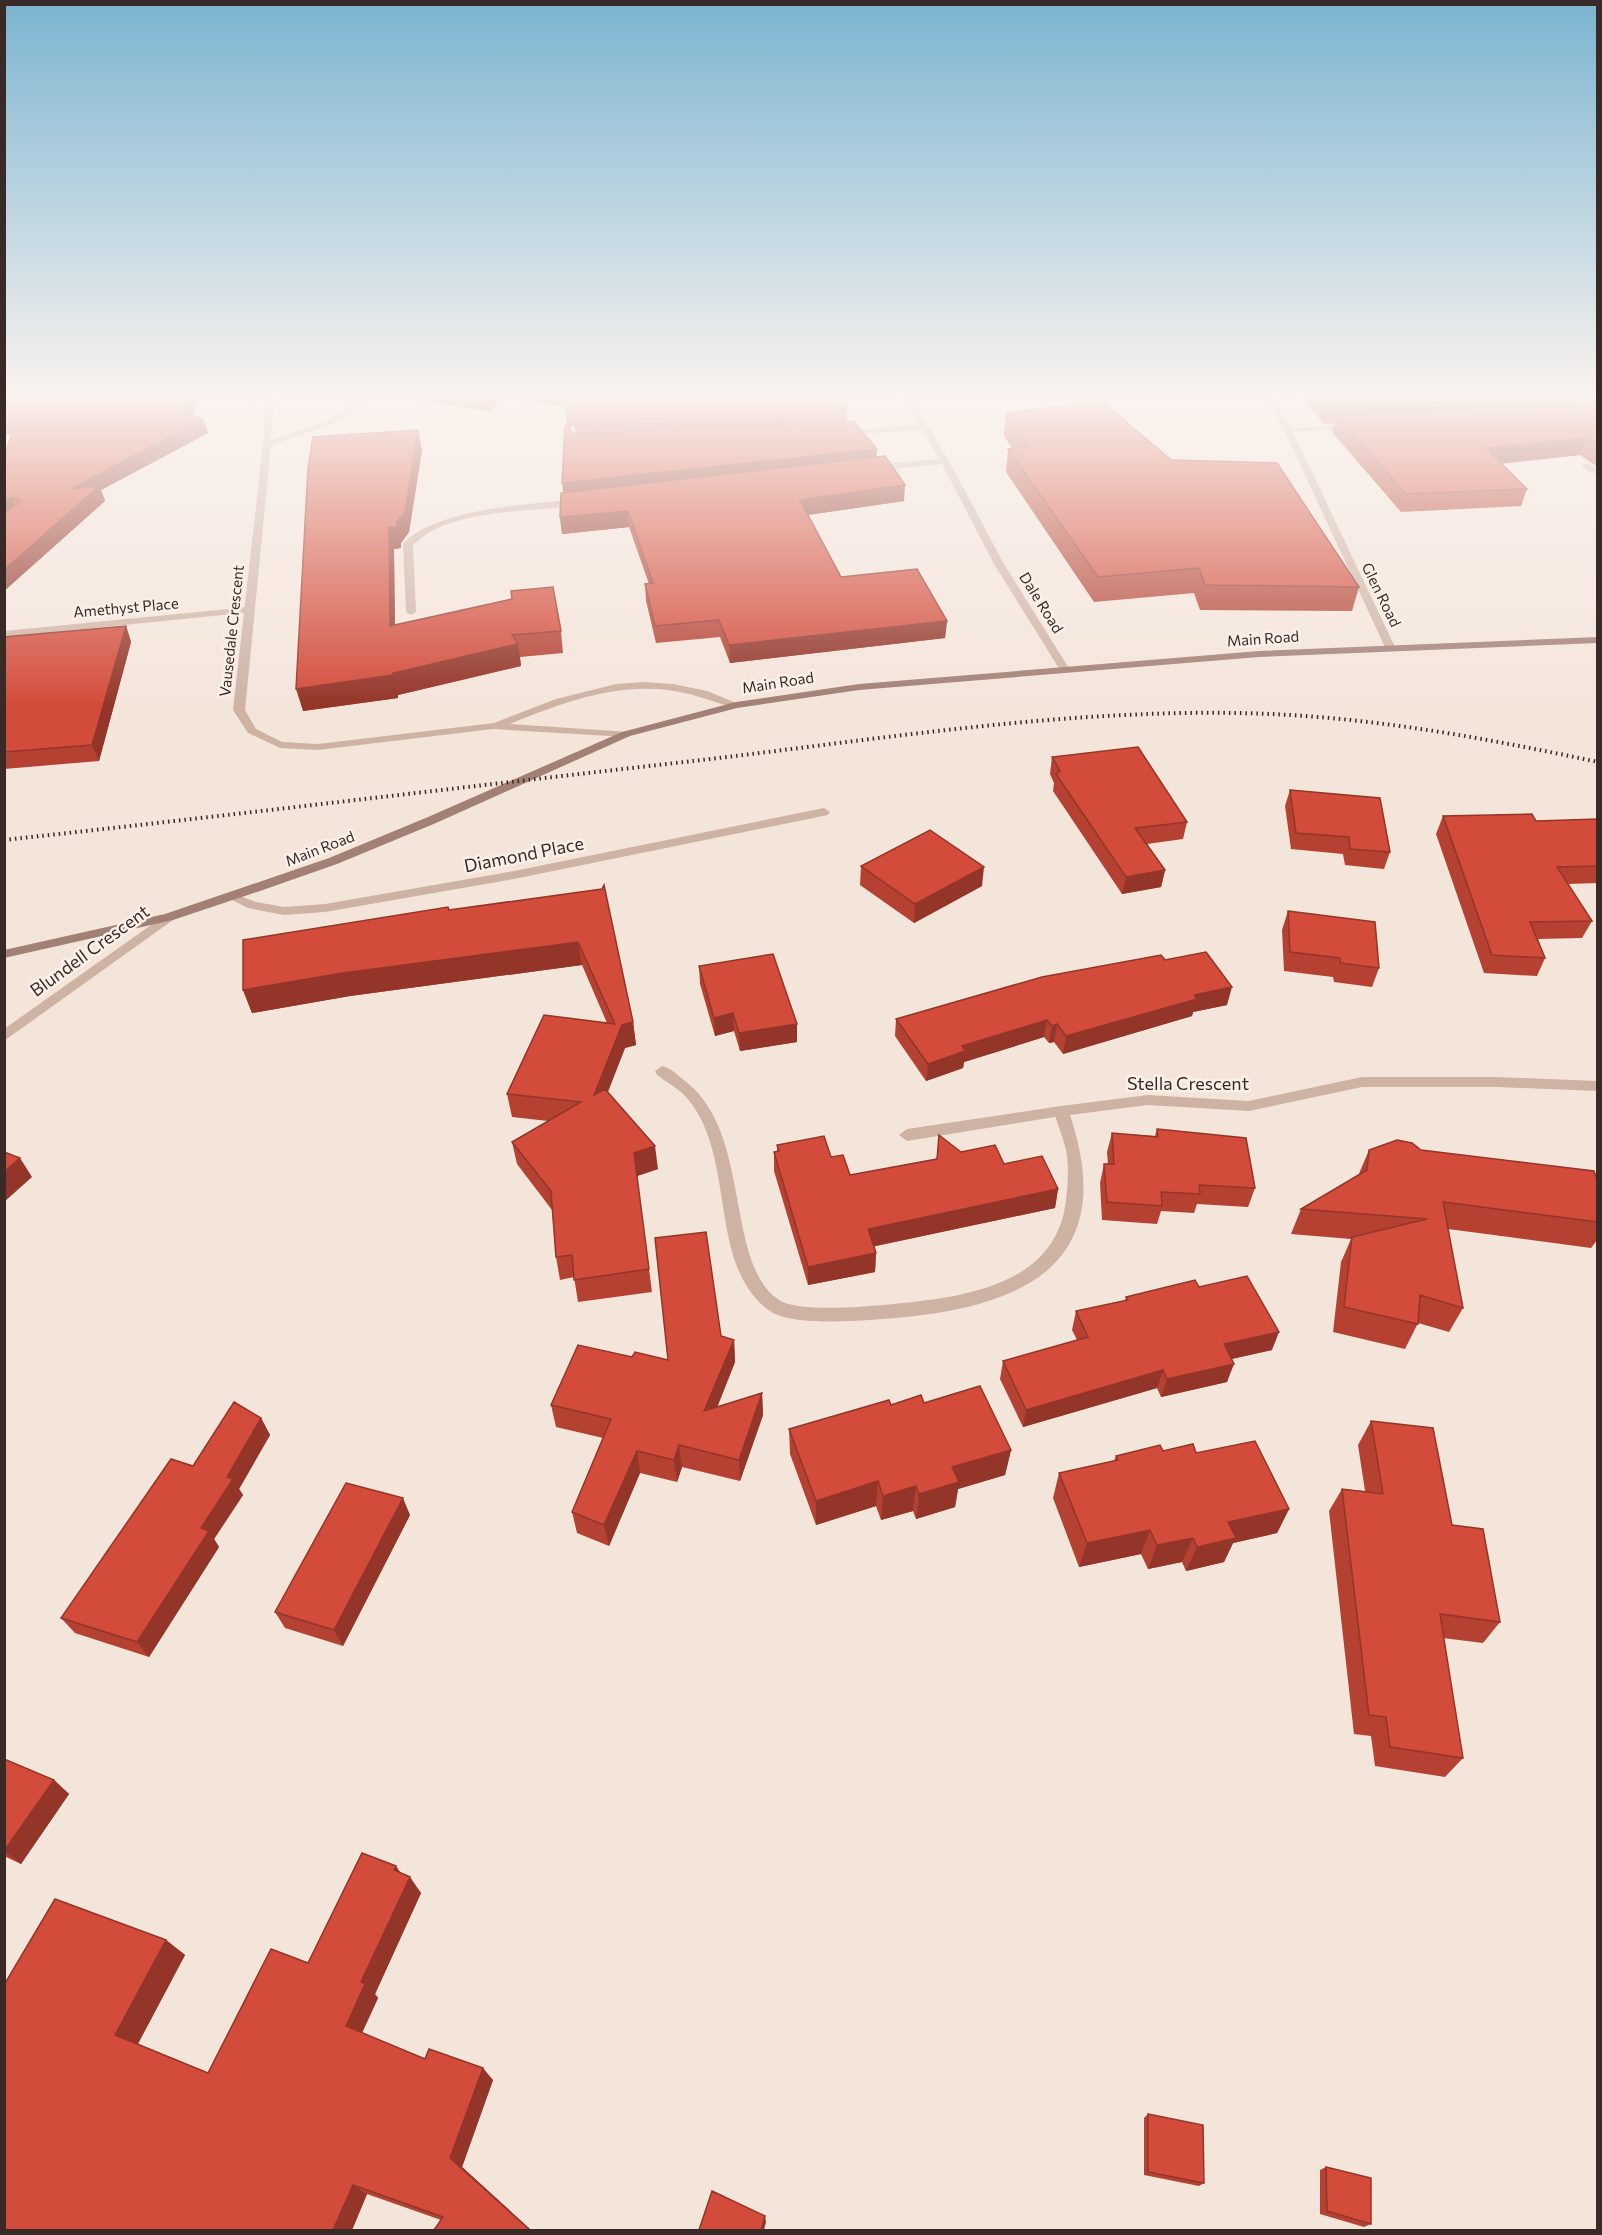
<svg xmlns="http://www.w3.org/2000/svg" width="1602" height="2235" font-family="Commissioner,sans-serif">
	<style>
		.lines { fill: none; stroke-linecap: round; stroke-linejoin: round }
		.service { fill: #ceb3a5; fill-rule: evenodd }
		.minor { fill: #ceb3a5; fill-rule: evenodd }
		.secondary { fill: #a28076; fill-rule: evenodd }
		.rail { stroke: #392a27; stroke-width: 4; stroke-dasharray: 1.5 4; stroke-linecap: butt }
		.wall { fill: #b54133 }
		.shaded-wall { fill: #943529 }
		.building { fill: #d34c3b; stroke: #943529; stroke-width: 1.5 }
		.labels { text-anchor: middle; stroke-width: 5; stroke-linejoin: round; paint-order: stroke }
		.far-street-label { font-size: 15px; fill: #392a27; stroke: #fbf0e8 }
		.street-label { font-size: 18px; fill: #392a27; stroke: #fbf0e8 }
	</style>
	<rect width="100%" height="100%" fill="#f4e5db"/>
	<g class="lines">
		<!-- service -->
		<path class="service" d="M 924,425 L 928,427 L 927,429 L 843,435 L 839,433 L 843,431 Z
			M 1353,425 L 1357,427 L 1356,429 L 1288,432 L 1284,430 L 1288,428 Z
			M 1583,464 L 1589,464 L 1598,469 L 1598,475 L 1583,468 Z
			M 249,607 L 254,610 L 253,612 L 4,637 L 4,631 Z
			M 824,808 L 830,812 L 828,815 L 514,879 L 325,912 L 284,915 L 248,908 L 224,896 L 230,892 L 256,902 L 284,907 L 325,904 L 514,871 Z
			M 1061,1106 L 1068,1111 L 1061,1116 L 907,1141 L 899,1135 L 907,1129 Z"/>
		<!-- minor -->
		<path class="minor" d="M 266,393 L 274,393 L 271,440 L 328,420 L 371,393 L 381,393 L 334,424 L 271,445 L 245,710 L 256,729 L 282,742 L 318,744 L 494,723 L 556,699 L 616,684 L 644,682 L 673,684 L 707,691 L 741,705 L 736,708 C 715,703 696,694 674,691 C 617,682 562,703 510,724 L 630,732 L 630,736 L 626,737 L 493,729 L 318,750 L 280,748 L 248,733 L 233,710 L 263,444 Z
			M 900,393 L 908,393 L 949,461 L 1004,564 L 1070,670 L 1069,672 L 1060,670 L 994,564 L 942,464 L 872,471 L 868,468 L 872,465 L 939,459 Z
			M 1263,393 L 1271,393 L 1292,430 L 1395,647 L 1394,649 L 1385,647 L 1284,430 Z
			M 580,499 L 584,502 L 583,504 C 532,514 452,506 413,545 L 416,612 L 411,615 L 406,612 L 403,544 C 434,508 534,504 580,499 Z
			M 168,913 L 173,914 L 175,917 L 173,920 L 4,1041 L 4,1029 Z
			M 662,1066 C 671,1068 678,1075 685,1081 C 753,1133 724,1263 779,1300 C 797,1312 861,1307 883,1305 C 955,1298 1056,1290 1066,1200 C 1068,1184 1069,1167 1066,1150 C 1063,1137 1057,1124 1054,1111 L 1061,1106 L 1148,1095 L 1249,1101 L 1362,1077 L 1497,1077 L 1598,1081 L 1598,1091 L 1497,1087 L 1362,1087 L 1249,1111 L 1148,1105 L 1070,1115 C 1125,1279 1002,1312 870,1320 C 844,1321 788,1326 767,1309 C 707,1262 737,1154 686,1097 C 678,1088 666,1082 657,1075 L 655,1071 Z"/>
		<!-- secondary -->
		<path class="secondary" d="M 1598,637 L 1598,643 L 1259,657 L 859,690 L 737,708 L 630,736 L 436,823 L 337,864 L 260,891 L 173,920 L 4,958 L 4,950 L 165,914 L 250,885 L 329,858 L 428,817 L 622,732 L 736,702 L 859,684 L 1259,651 Z"/>
		<!-- rail -->
		<path class="rail" d="M 4,840 C 234,815 463,787 693,761 C 884,739 1078,706 1271,714 C 1382,719 1490,739 1598,762"/>
	</g>
	<!-- wall -->
	<path class="wall" d="M 4,393 L 197,393 L 194,415 L 203,419 L 208,433 L 101,490 L 105,501 L 4,591 L 12,436 L 4,433 Z
		M 410,393 L 847,393 L 847,420 L 845,420 L 845,422 L 877,449 L 876,457 L 904,501 L 808,515 L 841,577 L 947,621 L 945,638 L 730,663 L 720,637 L 656,643 L 646,601 L 645,584 L 649,584 L 629,527 L 562,534 L 560,517 L 571,425 L 571,431 L 576,434 L 575,426 L 567,425 L 566,407 L 499,397 L 492,412 L 411,399 Z
		M 1298,393 L 1598,393 L 1598,467 L 1580,455 L 1501,463 L 1527,489 L 1521,506 L 1401,512 L 1332,432 L 1334,424 L 1324,424 Z
		M 1006,413 L 1171,460 L 1359,587 L 1352,611 L 1200,610 L 1194,593 L 1094,602 L 1006,472 L 1008,449 L 1012,448 L 1004,436 Z
		M 422,450 L 409,532 L 401,543 L 401,548 L 394,549 L 395,625 L 561,631 L 563,653 L 520,657 L 521,666 L 398,695 L 398,698 L 303,711 Z
		M 126,626 L 131,642 L 99,761 L 4,769 L 4,637 Z
		M 1052,757 L 1187,822 L 1183,839 L 1147,844 L 1165,870 L 1161,887 L 1122,894 L 1053,791 L 1054,783 L 1050,774 Z
		M 1290,790 L 1390,852 L 1384,869 L 1345,865 L 1343,854 L 1291,849 L 1285,806 Z
		M 1443,816 L 1536,821 L 1598,819 L 1598,883 L 1568,884 L 1592,921 L 1582,938 L 1538,939 L 1545,958 L 1537,976 L 1484,973 L 1436,834 Z
		M 861,866 L 982,886 L 914,923 L 860,885 Z
		M 602,889 L 633,1022 L 636,1045 L 625,1048 L 608,1092 L 658,1169 L 637,1176 L 652,1292 L 578,1302 L 574,1277 L 560,1280 L 556,1257 L 552,1210 L 517,1164 L 512,1142 L 548,1121 L 512,1117 L 507,1094 L 607,1023 L 582,965 L 350,996 L 252,1013 L 243,990 L 449,910 Z
		M 1288,911 L 1379,968 L 1372,987 L 1334,982 L 1333,977 L 1284,971 L 1282,930 Z
		M 1165,960 L 1227,1005 L 1193,1012 L 1192,1016 L 1063,1054 L 1054,1042 L 1049,1043 L 1044,1037 L 964,1062 L 963,1068 L 926,1081 L 895,1036 L 896,1019 Z
		M 699,966 L 797,1024 L 797,1042 L 740,1051 L 734,1031 L 715,1036 L 700,984 Z
		M 1157,1129 L 1255,1188 L 1248,1207 L 1197,1204 L 1194,1213 L 1161,1211 L 1157,1224 L 1102,1220 L 1100,1183 L 1104,1164 L 1108,1164 L 1107,1152 L 1112,1133 L 1155,1136 Z
		M 777,1145 L 831,1157 L 850,1175 L 936,1159 L 961,1152 L 1004,1164 L 1058,1189 L 1055,1208 L 874,1246 L 876,1253 L 875,1272 L 808,1285 L 774,1171 L 774,1152 L 777,1151 Z
		M 1369,1150 L 1421,1150 L 1598,1183 L 1598,1239 L 1591,1248 L 1448,1229 L 1463,1308 L 1449,1332 L 1418,1323 L 1405,1349 L 1333,1332 L 1341,1262 L 1351,1239 L 1291,1234 L 1301,1209 L 1358,1176 Z
		M 1199,1287 L 1272,1350 L 1232,1359 L 1227,1382 L 1161,1397 L 1157,1388 L 1023,1427 L 1000,1379 L 1003,1361 L 1077,1340 L 1072,1330 L 1076,1311 L 1125,1301 L 1126,1297 Z
		M 721,1336 L 734,1340 L 735,1362 L 717,1407 L 762,1393 L 763,1415 L 740,1481 L 682,1467 L 677,1482 L 640,1473 L 609,1546 L 577,1533 L 572,1512 L 603,1438 L 556,1427 L 551,1405 L 632,1357 L 668,1360 Z
		M 924,1403 L 1011,1450 L 1005,1475 L 958,1489 L 955,1507 L 916,1519 L 913,1511 L 881,1520 L 876,1506 L 816,1525 L 790,1454 L 789,1429 L 891,1405 Z
		M 261,1418 L 270,1435 L 239,1489 L 243,1495 L 214,1539 L 219,1547 L 149,1657 L 75,1633 L 61,1618 L 193,1466 Z
		M 1371,1421 L 1452,1525 L 1500,1622 L 1483,1643 L 1443,1638 L 1463,1758 L 1445,1777 L 1375,1766 L 1371,1736 L 1354,1734 L 1329,1511 L 1342,1489 L 1365,1491 L 1358,1445 Z
		M 1163,1451 L 1196,1453 L 1289,1509 L 1277,1533 L 1233,1543 L 1224,1562 L 1186,1571 L 1182,1562 L 1148,1569 L 1141,1554 L 1079,1567 L 1053,1498 L 1059,1473 L 1114,1461 L 1116,1456 Z
		M 410,1515 L 343,1646 L 285,1628 L 275,1612 Z
		M 4,1759 L 54,1780 L 69,1794 L 21,1864 L 4,1856 Z
		M 396,1866 L 400,1873 L 421,1893 L 375,1994 L 378,1998 L 362,2033 L 425,2059 L 493,2080 L 462,2167 L 531,2230 L 441,2220 L 367,2194 L 352,2230 L 4,2230 L 166,1940 L 185,1955 L 138,2044 L 208,2073 Z
		M 1148,2114 L 1204,2183 L 1199,2186 L 1144,2175 L 1144,2118 Z
		M 1326,2167 L 1371,2224 L 1364,2227 L 1320,2214 L 1320,2170 Z"/>
	<!-- shaded-wall -->
	<path class="shaded-wall" d="M 191,393 L 197,393 L 192,424 L 203,419 L 208,433 L 101,490 L 105,501 L 4,591 L 4,570 L 71,489 L 187,413 Z
		M 494,393 L 499,393 L 499,397 L 492,412 L 490,401 Z
		M 418,430 L 422,450 L 409,532 L 401,543 L 401,548 L 394,549 L 395,648 L 390,626 L 389,528 L 397,522 Z
		M 1587,438 L 1580,455 L 1480,466 L 1486,448 Z
		M 877,449 L 876,463 L 564,499 L 562,483 Z
		M 905,485 L 904,501 L 800,516 L 800,500 Z
		M 11,497 L 18,512 L 4,523 L 4,502 Z
		M 628,511 L 629,527 L 562,534 L 560,517 Z
		M 947,621 L 945,638 L 730,663 L 729,645 Z
		M 126,626 L 131,642 L 99,761 L 92,745 Z
		M 518,644 L 521,666 L 398,695 L 398,698 L 303,711 L 296,689 L 393,673 Z
		M 984,867 L 982,886 L 914,923 L 915,904 Z
		M 1165,870 L 1161,887 L 1122,894 L 1126,877 Z
		M 578,942 L 582,965 L 350,996 L 252,1013 L 243,990 L 343,973 Z
		M 1232,987 L 1227,1005 L 1193,1012 L 1192,1016 L 1063,1054 L 1066,1036 L 1194,995 Z
		M 733,1013 L 734,1031 L 715,1036 L 714,1018 Z
		M 1047,1020 L 1044,1037 L 964,1062 L 963,1068 L 926,1081 L 928,1064 L 962,1046 Z
		M 633,1022 L 636,1045 L 625,1048 L 597,1118 L 594,1095 L 622,1025 Z
		M 797,1024 L 797,1042 L 740,1051 L 739,1033 Z
		M 1057,1024 L 1054,1042 L 1049,1043 L 1052,1026 Z
		M 655,1146 L 658,1169 L 637,1176 L 652,1292 L 634,1153 Z
		M 20,1158 L 32,1177 L 4,1202 L 4,1172 Z
		M 1058,1189 L 1055,1208 L 867,1248 L 868,1229 Z
		M 876,1253 L 875,1272 L 808,1285 L 808,1267 Z
		M 1279,1332 L 1272,1350 L 1217,1362 L 1224,1344 Z
		M 734,1340 L 735,1362 L 707,1433 L 704,1411 Z
		M 1234,1364 L 1227,1382 L 1161,1397 L 1167,1379 Z
		M 1163,1370 L 1157,1388 L 1023,1427 L 1026,1410 Z
		M 762,1393 L 763,1415 L 740,1481 L 739,1460 Z
		M 261,1418 L 270,1435 L 239,1489 L 243,1495 L 214,1539 L 219,1547 L 149,1657 L 137,1642 L 227,1477 Z
		M 679,1445 L 682,1467 L 677,1482 L 674,1460 Z
		M 1011,1450 L 1005,1475 L 958,1489 L 955,1507 L 916,1519 L 919,1494 L 952,1467 Z
		M 637,1451 L 640,1473 L 609,1546 L 604,1525 Z
		M 878,1481 L 876,1506 L 816,1525 L 816,1501 Z
		M 916,1486 L 913,1511 L 881,1520 L 883,1496 Z
		M 403,1498 L 410,1515 L 343,1646 L 334,1630 Z
		M 1289,1509 L 1277,1533 L 1233,1543 L 1224,1562 L 1186,1571 L 1197,1547 L 1228,1522 Z
		M 1150,1530 L 1141,1554 L 1079,1567 L 1087,1543 Z
		M 1193,1538 L 1182,1562 L 1148,1569 L 1157,1545 Z
		M 54,1780 L 69,1794 L 21,1864 L 4,1851 Z
		M 396,1866 L 407,1883 L 410,1877 L 421,1893 L 375,1994 L 378,1998 L 359,2039 L 346,2026 L 361,1982 L 394,1870 Z
		M 166,1940 L 185,1955 L 136,2047 L 115,2035 Z
		M 483,2068 L 493,2080 L 462,2167 L 531,2230 L 450,2158 Z
		M 353,2185 L 367,2194 L 352,2230 L 333,2230 Z
		M 765,2216 L 766,2222 L 764,2230 L 761,2230 Z"/>
	<!-- building -->
	<path class="building" d="M 4,393 L 191,393 L 187,413 L 203,419 L 71,489 L 99,486 L 4,570 L 4,514 L 20,502 L 19,499 L 11,497 L 4,502 L 4,455 L 16,425 L 4,421 Z
		M 444,393 L 494,393 L 490,401 Z
		M 546,393 L 847,393 L 847,409 L 839,409 L 846,417 L 575,426 L 575,415 L 566,413 L 567,397 Z
		M 1316,393 L 1598,393 L 1598,445 L 1587,438 L 1486,448 L 1527,489 L 1406,494 L 1336,415 L 1571,405 L 1574,400 L 1568,396 L 1329,407 Z
		M 1102,401 L 1171,460 L 1277,463 L 1359,587 L 1205,585 L 1199,568 L 1098,577 L 1008,449 L 1030,447 L 1006,413 Z
		M 853,421 L 877,449 L 562,483 L 565,426 L 571,425 L 568,428 L 574,434 Z
		M 418,430 L 405,512 L 397,522 L 397,527 L 389,528 L 390,626 L 512,599 L 511,591 L 553,587 L 561,631 L 512,635 L 518,644 L 393,673 L 393,675 L 296,689 L 308,468 L 313,437 Z
		M 885,456 L 905,485 L 800,500 L 841,577 L 917,569 L 947,621 L 729,645 L 719,620 L 655,626 L 645,584 L 653,583 L 628,511 L 560,517 L 561,493 Z
		M 126,626 L 92,745 L 4,752 L 4,637 Z
		M 1138,747 L 1187,822 L 1135,828 L 1165,870 L 1126,877 L 1056,774 L 1060,771 L 1052,757 Z
		M 1290,790 L 1380,798 L 1390,852 L 1350,849 L 1349,837 L 1296,833 Z
		M 1532,814 L 1536,821 L 1598,819 L 1598,866 L 1557,867 L 1592,921 L 1530,922 L 1545,958 L 1492,955 L 1443,816 Z
		M 930,830 L 984,867 L 915,904 L 861,866 Z
		M 604,885 L 633,1022 L 622,1025 L 594,1095 L 605,1089 L 655,1146 L 634,1153 L 649,1269 L 574,1280 L 572,1255 L 556,1257 L 551,1191 L 512,1142 L 581,1102 L 507,1094 L 544,1015 L 615,1024 L 578,942 L 343,973 L 243,990 L 243,940 L 448,907 L 449,910 L 602,889 Z
		M 1288,911 L 1375,922 L 1379,968 L 1340,963 L 1340,958 L 1290,952 Z
		M 1206,952 L 1232,987 L 1194,995 L 1197,999 L 1066,1036 L 1057,1024 L 1052,1026 L 1047,1020 L 962,1046 L 965,1051 L 928,1064 L 896,1019 L 1042,977 L 1161,955 L 1165,960 Z
		M 773,954 L 797,1024 L 739,1033 L 733,1013 L 714,1018 L 699,966 Z
		M 1157,1129 L 1246,1138 L 1255,1188 L 1199,1185 L 1200,1194 L 1161,1192 L 1162,1206 L 1107,1202 L 1104,1164 L 1114,1164 L 1112,1133 L 1158,1137 Z
		M 939,1135 L 961,1152 L 995,1145 L 1004,1164 L 1042,1156 L 1058,1189 L 868,1229 L 876,1253 L 808,1267 L 774,1152 L 779,1151 L 777,1145 L 824,1136 L 831,1157 L 843,1155 L 850,1175 L 937,1159 Z
		M 1397,1140 L 1412,1143 L 1421,1150 L 1594,1171 L 1598,1183 L 1598,1222 L 1443,1202 L 1463,1308 L 1420,1295 L 1418,1324 L 1344,1307 L 1352,1237 L 1427,1219 L 1301,1209 L 1367,1170 L 1369,1150 Z
		M 4,1152 L 20,1158 L 4,1172 Z
		M 706,1232 L 721,1336 L 734,1340 L 704,1411 L 762,1393 L 739,1460 L 679,1445 L 674,1460 L 637,1451 L 604,1525 L 572,1512 L 611,1419 L 551,1405 L 578,1345 L 632,1357 L 635,1352 L 668,1360 L 655,1238 Z
		M 1247,1276 L 1279,1332 L 1224,1344 L 1234,1364 L 1167,1379 L 1163,1370 L 1026,1410 L 1003,1361 L 1088,1337 L 1076,1311 L 1128,1300 L 1126,1297 L 1195,1280 L 1199,1287 Z
		M 980,1386 L 1011,1450 L 952,1467 L 959,1482 L 919,1494 L 916,1486 L 883,1496 L 878,1481 L 816,1501 L 789,1429 L 889,1400 L 891,1405 L 921,1395 L 924,1403 Z
		M 234,1402 L 261,1418 L 227,1477 L 233,1479 L 201,1528 L 209,1531 L 137,1642 L 61,1618 L 171,1459 L 193,1466 Z
		M 1371,1421 L 1433,1428 L 1452,1525 L 1483,1529 L 1500,1622 L 1440,1614 L 1463,1758 L 1390,1747 L 1386,1717 L 1369,1715 L 1342,1489 L 1383,1494 Z
		M 1255,1441 L 1289,1509 L 1228,1522 L 1236,1538 L 1197,1547 L 1193,1538 L 1157,1545 L 1150,1530 L 1087,1543 L 1059,1473 L 1118,1460 L 1116,1456 L 1160,1445 L 1163,1451 L 1193,1444 L 1196,1453 Z
		M 346,1483 L 403,1498 L 334,1630 L 275,1612 Z
		M 4,1759 L 54,1780 L 4,1851 Z
		M 362,1853 L 396,1866 L 394,1870 L 410,1877 L 361,1982 L 365,1984 L 346,2026 L 425,2059 L 429,2049 L 483,2068 L 450,2158 L 530,2230 L 434,2230 L 443,2217 L 353,2185 L 333,2230 L 4,2230 L 4,1985 L 55,1899 L 166,1940 L 115,2035 L 208,2073 L 271,1949 L 308,1963 Z
		M 1148,2114 L 1203,2125 L 1204,2183 L 1148,2172 Z
		M 1326,2167 L 1371,2178 L 1371,2224 L 1327,2211 Z
		M 712,2191 L 765,2216 L 761,2230 L 699,2230 Z"/>
	<!-- sky -->
	<linearGradient id="sky" x2="0" y2="1"><stop stop-color="#7ab4d1"/><stop offset="0.56" stop-color="#faf3ef"/><stop offset="1" stop-color="#faf3ef" stop-opacity="0"/></linearGradient>
	<rect width="1602" height="706" fill="url(#sky)"/>
	<g class="labels">
		<!-- far-street labels -->
		<g class="far-street-label">
			<text transform="translate(1381 595) rotate(64)" y="5">Glen Road</text>
			<text transform="translate(1041 603) rotate(58)" y="5">Dale Road</text>
			<text transform="translate(126 608) rotate(-5)" y="5">Amethyst Place</text>
			<text transform="translate(232 631) rotate(-84)" y="5">Vausedale Crescent</text>
			<text transform="translate(1263 639) rotate(-4)" y="5">Main Road</text>
			<text transform="translate(778 683) rotate(-9)" y="5">Main Road</text>
			<text transform="translate(320 849) rotate(-21)" y="5">Main Road</text>
		</g>
		<!-- street labels -->
		<g class="street-label">
			<text transform="translate(524 855) rotate(-11)" y="6">Diamond Place</text>
			<text transform="translate(90 951) rotate(-36)" y="6">Blundell Crescent</text>
			<text x="1188" y="1090">Stella Crescent</text>
		</g>
	</g>
	<!-- border -->
	<rect width="1602" height="2235" fill="none" stroke="#392a27" stroke-width="12"/>
</svg>
